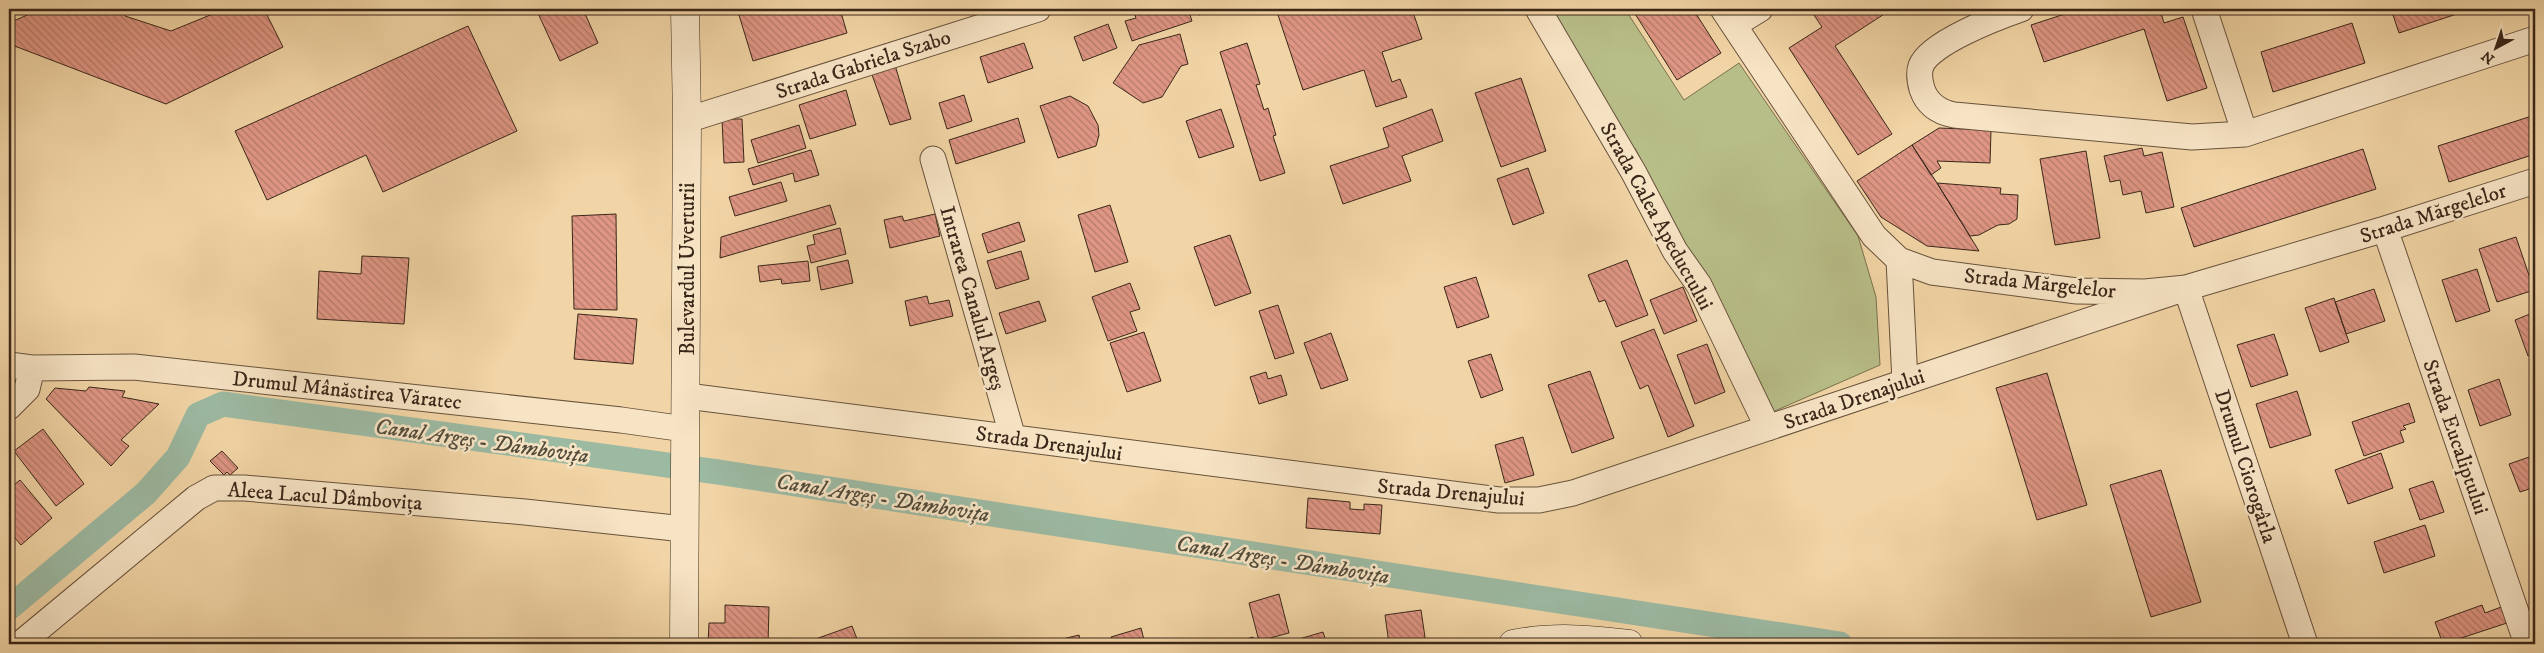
<svg xmlns="http://www.w3.org/2000/svg" width="2544" height="653" font-family="'IM FELL DW Pica',serif">
	<style>
		.grass { fill: #b8be88; stroke: #797250 }
		.lines { fill: none; stroke-linecap: round; stroke-linejoin: round }
		.canal { stroke: #9cb9a2; stroke-width: 25 }
		.building { fill: url(#building-back-hatch); stroke: #3a2719 }
		.street-casing { stroke: #68523c; stroke-width: 27 }
		.secondary-casing { stroke: #3a2719; stroke-width: 29 }
		.street { stroke: #f7e4c5; stroke-width: 25 }
		.secondary { stroke: #f7e4c5; stroke-width: 28 }
		.labels { text-anchor: middle; stroke-width: 5; stroke-linejoin: round; paint-order: stroke }
		.street-label { font-size: 21px; fill: #3a2719; stroke: #f7e4c5 }
		.water-label { font-size: 22px; font-style: italic; fill: #524c3b; stroke: #f7e4c5 }
	</style>
	<defs>
		<pattern id="building-back-hatch" width="6" height="6" patternUnits="userSpaceOnUse" patternTransform="scale(1.25)"><rect width="6" height="6" fill="#df9684"/><path d="M-1 5l2 2M0 0l6 6M5-1l2 2" fill="none" stroke="#b67a6b"/></pattern>
	</defs>
	<rect width="100%" height="100%" fill="#f2d5a6"/>
	<filter id="stains"><feTurbulence type="fractalNoise" baseFrequency=".004" numOctaves="4"/><feColorMatrix values="0 0 0 0 .2 0 0 0 0 .09 0 0 0 0 .02 0 0 0 .5 -.17"/></filter>
	<radialGradient id="worn" r=".72"><stop offset=".6" stop-color="#630" stop-opacity="0"/><stop offset="1" stop-color="#630" stop-opacity=".3"/></radialGradient>
	<!-- grass -->
	<path class="grass" d="M 1530,9 L 1625,9 L 1684,100 L 1739,63 L 1858,236 L 1876,297 L 1880,365 L 1768,414 L 1635,148 L 1618,156 Z"/>
	<g class="lines">
		<!-- canal -->
		<path class="canal" d="M 9,608 L 146,493 L 178,457 L 198,415 L 223,404 L 718,472 L 1840,644"/>
	</g>
	<!-- building -->
	<path class="building" d="M 41,9 L 122,9 L 125,16 L 171,31 L 225,9 L 264,9 L 283,47 L 166,104 L 12,45 L 9,39 L 9,23 Z
		M 536,9 L 583,9 L 598,43 L 560,61 Z
		M 760,9 L 840,9 L 847,33 L 753,61 L 739,15 Z
		M 1145,9 L 1188,9 L 1192,21 L 1132,41 L 1125,21 L 1136,18 L 1134,12 Z
		M 1197,9 L 1221,9 L 1199,15 Z
		M 1276,9 L 1356,9 L 1357,11 L 1365,9 L 1412,9 L 1422,39 L 1382,52 L 1392,82 L 1400,79 L 1407,97 L 1376,107 L 1364,70 L 1303,90 Z
		M 1632,9 L 1693,9 L 1721,53 L 1677,80 Z
		M 1810,9 L 1892,9 L 1835,46 L 1892,134 L 1858,155 L 1789,48 L 1822,27 Z
		M 2080,9 L 2160,9 L 2164,23 L 2183,17 L 2207,88 L 2167,101 L 2144,29 L 2044,62 L 2031,25 Z
		M 2391,9 L 2472,9 L 2399,33 Z
		M 2352,23 L 2365,63 L 2273,92 L 2261,52 Z
		M 1108,24 L 1117,48 L 1083,61 L 1074,37 Z
		M 468,26 L 517,131 L 383,192 L 366,155 L 267,200 L 235,131 Z
		M 1180,34 L 1188,64 L 1181,66 L 1162,97 L 1143,103 L 1113,83 L 1139,45 Z
		M 1024,43 L 1033,68 L 988,83 L 980,57 Z
		M 1247,43 L 1260,84 L 1256,85 L 1264,110 L 1268,108 L 1276,135 L 1273,136 L 1285,173 L 1260,181 L 1220,52 Z
		M 895,65 L 911,119 L 890,125 L 871,72 Z
		M 1521,78 L 1546,151 L 1501,167 L 1475,93 Z
		M 846,90 L 856,125 L 810,139 L 799,105 Z
		M 964,95 L 972,121 L 947,129 L 939,103 Z
		M 1070,96 L 1088,106 L 1098,125 L 1099,135 L 1096,146 L 1058,158 L 1040,106 Z
		M 1221,109 L 1234,147 L 1199,158 L 1186,121 Z
		M 1432,109 L 1443,141 L 1402,156 L 1411,181 L 1343,204 L 1330,166 L 1389,147 L 1383,128 Z
		M 2535,115 L 2535,154 L 2449,182 L 2438,146 Z
		M 1018,118 L 1025,142 L 956,164 L 949,140 Z
		M 722,119 L 742,119 L 744,162 L 724,163 Z
		M 799,125 L 806,148 L 758,163 L 751,140 Z
		M 1939,128 L 1991,130 L 1990,163 L 1937,161 L 1941,168 L 1931,175 L 1912,145 Z
		M 1912,145 L 1937,183 L 1979,251 L 1927,246 L 1881,217 L 1857,181 Z
		M 2142,148 L 2144,156 L 2162,152 L 2174,207 L 2146,213 L 2141,191 L 2123,195 L 2120,180 L 2110,182 L 2104,156 Z
		M 2363,149 L 2376,189 L 2194,247 L 2181,208 Z
		M 811,150 L 819,175 L 795,182 L 793,173 L 753,185 L 748,169 Z
		M 2086,151 L 2100,238 L 2055,245 L 2040,159 Z
		M 1528,168 L 1544,213 L 1513,225 L 1497,179 Z
		M 781,182 L 787,201 L 735,216 L 729,197 Z
		M 1937,183 L 2001,188 L 2000,194 L 2018,195 L 2017,219 L 2009,224 L 1998,225 L 1979,235 L 1970,236 Z
		M 830,205 L 836,224 L 720,258 L 721,237 Z
		M 1110,205 L 1128,262 L 1095,272 L 1078,215 Z
		M 616,214 L 617,310 L 574,309 L 572,216 Z
		M 935,214 L 940,236 L 890,248 L 884,220 L 902,216 L 904,221 Z
		M 1019,222 L 1025,241 L 988,253 L 982,234 Z
		M 840,228 L 846,254 L 811,263 L 807,246 L 815,244 L 813,235 Z
		M 1230,235 L 1251,293 L 1215,306 L 1194,247 Z
		M 2516,237 L 2534,290 L 2497,302 L 2479,249 Z
		M 1021,251 L 1029,279 L 996,289 L 987,261 Z
		M 362,256 L 409,258 L 404,324 L 317,319 L 319,271 L 361,274 Z
		M 848,260 L 853,283 L 821,290 L 817,267 Z
		M 1627,260 L 1648,315 L 1616,327 L 1605,300 L 1599,302 L 1588,275 Z
		M 808,261 L 810,281 L 782,284 L 781,279 L 760,282 L 758,266 Z
		M 2477,269 L 2490,311 L 2456,322 L 2442,280 Z
		M 1476,277 L 1489,317 L 1457,328 L 1444,287 Z
		M 1130,283 L 1140,309 L 1130,312 L 1137,331 L 1108,341 L 1092,297 Z
		M 1683,287 L 1697,321 L 1664,334 L 1650,300 Z
		M 2374,289 L 2385,321 L 2346,334 L 2335,302 Z
		M 927,296 L 929,304 L 949,300 L 953,316 L 910,326 L 905,301 Z
		M 2334,298 L 2349,342 L 2320,352 L 2305,308 Z
		M 1039,301 L 1046,321 L 1006,334 L 999,313 Z
		M 1278,305 L 1294,353 L 1275,359 L 1259,311 Z
		M 2535,312 L 2535,353 L 2528,356 L 2515,320 Z
		M 578,314 L 637,319 L 633,364 L 574,359 Z
		M 1654,329 L 1694,426 L 1668,437 L 1648,385 L 1640,389 L 1621,342 Z
		M 1144,332 L 1161,381 L 1127,392 L 1110,343 Z
		M 1331,333 L 1348,380 L 1321,389 L 1304,343 Z
		M 2274,334 L 2288,375 L 2251,387 L 2237,345 Z
		M 1707,344 L 1725,392 L 1695,404 L 1677,355 Z
		M 1491,354 L 1503,390 L 1481,398 L 1468,361 Z
		M 2535,365 L 2535,382 L 2530,367 Z
		M 1590,371 L 1614,438 L 1572,453 L 1548,385 Z
		M 1266,372 L 1268,379 L 1281,375 L 1287,395 L 1259,404 L 1250,377 Z
		M 2047,373 L 2087,505 L 2037,520 L 1996,388 Z
		M 2499,379 L 2511,415 L 2480,426 L 2468,390 Z
		M 89,387 L 125,391 L 122,397 L 159,404 L 121,440 L 129,446 L 111,466 L 46,399 L 55,388 L 86,391 Z
		M 2297,391 L 2311,435 L 2270,448 L 2256,404 Z
		M 2409,403 L 2415,422 L 2403,426 L 2406,429 L 2400,431 L 2404,442 L 2364,456 L 2352,422 Z
		M 43,429 L 84,484 L 56,506 L 14,451 Z
		M 1523,437 L 1534,475 L 1505,483 L 1495,445 Z
		M 222,451 L 238,468 L 230,475 L 227,472 L 224,475 L 210,461 Z
		M 2381,453 L 2393,488 L 2348,504 L 2335,470 Z
		M 2535,455 L 2535,487 L 2520,492 L 2509,464 Z
		M 2161,470 L 2201,602 L 2151,617 L 2110,485 Z
		M 20,480 L 52,518 L 21,545 L 9,531 L 9,489 Z
		M 2433,481 L 2444,512 L 2420,520 L 2409,489 Z
		M 1308,498 L 1350,502 L 1350,509 L 1364,510 L 1364,504 L 1382,505 L 1380,534 L 1306,528 Z
		M 2425,525 L 2435,556 L 2384,573 L 2374,542 Z
		M 1279,594 L 1289,633 L 1259,641 L 1249,603 Z
		M 725,605 L 769,607 L 768,644 L 708,644 L 709,623 L 725,623 Z
		M 2482,605 L 2485,613 L 2504,606 L 2510,622 L 2443,644 L 2435,622 Z
		M 1421,610 L 1426,644 L 1389,644 L 1385,615 Z
		M 852,626 L 859,644 L 812,644 L 810,641 Z
		M 1141,628 L 1145,644 L 1113,644 L 1111,637 Z
		M 1323,632 L 1327,644 L 1282,644 Z
		M 1079,635 L 1081,644 L 1051,644 L 1050,642 Z
		M 1253,637 L 1255,644 L 1230,644 Z"/>
	<g class="lines">
		<defs>
			<path id="street" d="M 1538,9 L 1634,173 L 1675,251 L 1699,285 L 1768,428
				M 1723,9 L 1874,236 L 1899,260 L 1932,272 L 2077,291 L 2145,292 L 2186,288 L 2385,229 L 2535,181
				M 2021,9 C 1998,17 1929,43 1921,66 C 1918,74 1920,82 1922,89 C 1927,104 1939,112 1954,115 L 2192,137 L 2245,134 L 2535,39
				M 2204,9 L 2245,134
				M 1734,25 L 1760,9
				M 687,120 L 1038,9
				M 933,159 L 1013,438
				M 2385,229 L 2527,644
				M 1899,260 L 1905,382
				M 2186,288 L 2305,644
				M 9,365 L 32,368 L 134,367 L 621,420 L 685,429
				M 687,396 L 1499,500 L 1539,500 L 1573,493 L 2186,288
				M 9,407 L 27,389 L 32,368
				M 20,644 L 196,498 L 214,488 L 244,488 L 525,512 L 684,529"/>
			<path id="secondary" d="M 684,644 L 687,120 L 685,9
				M 1513,644 C 1552,636 1590,639 1629,644"/>
		</defs>
		<!-- street casing -->
		<use href="#street" class="street-casing"/>
		<!-- secondary casing -->
		<use href="#secondary" class="secondary-casing"/>
		<!-- street -->
		<use href="#street" class="street"/>
		<!-- secondary -->
		<use href="#secondary" class="secondary"/>
	</g>
	<g class="labels">
		<!-- street labels -->
		<g class="street-label">
			<text transform="translate(863 64) rotate(-18)" y="7">Strada Gabriela Szabo</text>
			<text transform="translate(2433 213) rotate(-18)" y="7">Strada Mărgelelor</text>
			<text transform="translate(1657 216) rotate(61)" y="7">Strada Calea Apeductului</text>
			<text transform="translate(687 269) rotate(-90)" y="7">Bulevardul Uverturii</text>
			<text transform="translate(2040 283) rotate(6)" y="7">Strada Mărgelelor</text>
			<text transform="translate(973 298) rotate(74)" y="7">Intrarea Canalul Argeș</text>
			<text transform="translate(347 390) rotate(6)" y="7">Drumul Mânăstirea Văratec</text>
			<text transform="translate(1854 399) rotate(-19)" y="7">Strada Drenajului</text>
			<text transform="translate(2456 437) rotate(71)" y="7">Strada Eucaliptului</text>
			<text transform="translate(1049 443) rotate(8)" y="7">Strada Drenajului</text>
			<text transform="translate(2246 466) rotate(72)" y="7">Drumul Ciorogârla</text>
			<text transform="translate(1451 492) rotate(5)" y="7">Strada Drenajului</text>
			<text transform="translate(325 496) rotate(4)" y="7">Aleea Lacul Dâmbovița</text>
		</g>
		<!-- water labels -->
		<g class="water-label">
			<text transform="translate(482 440) rotate(8)" y="8">Canal Argeș - Dâmbovița</text>
			<text transform="translate(883 497) rotate(9)" y="8">Canal Argeș - Dâmbovița</text>
			<text transform="translate(1283 559) rotate(9)" y="8">Canal Argeș - Dâmbovița</text>
		</g>
	</g>
	<!-- margin -->
	<rect width="2544" height="653" fill="none" stroke="#f2d5a6" stroke-width="30"/>
	<rect x="10" y="10" width="2524" height="633" fill="none" stroke="#3a2719" stroke-width="2.5"/>
	<rect x="15" y="15" width="2514" height="623" fill="none" stroke="#3a2719"/>
	<!-- north arrow -->
	<g transform="translate(2496 48) rotate(220)" stroke="#f7e4c5" stroke-width="4" paint-order="stroke">
	<path d="M0-4L9 19L0 12L-9 19Z" fill="#3a2719"/>
	<text y="-8" font-size="14" font-weight="bold" text-anchor="middle" fill="#3a2719">N</text>
	</g>
	<rect width="100%" height="100%" filter="url(#stains)"/>
	<rect width="100%" height="100%" fill="url(#worn)"/>
</svg>
